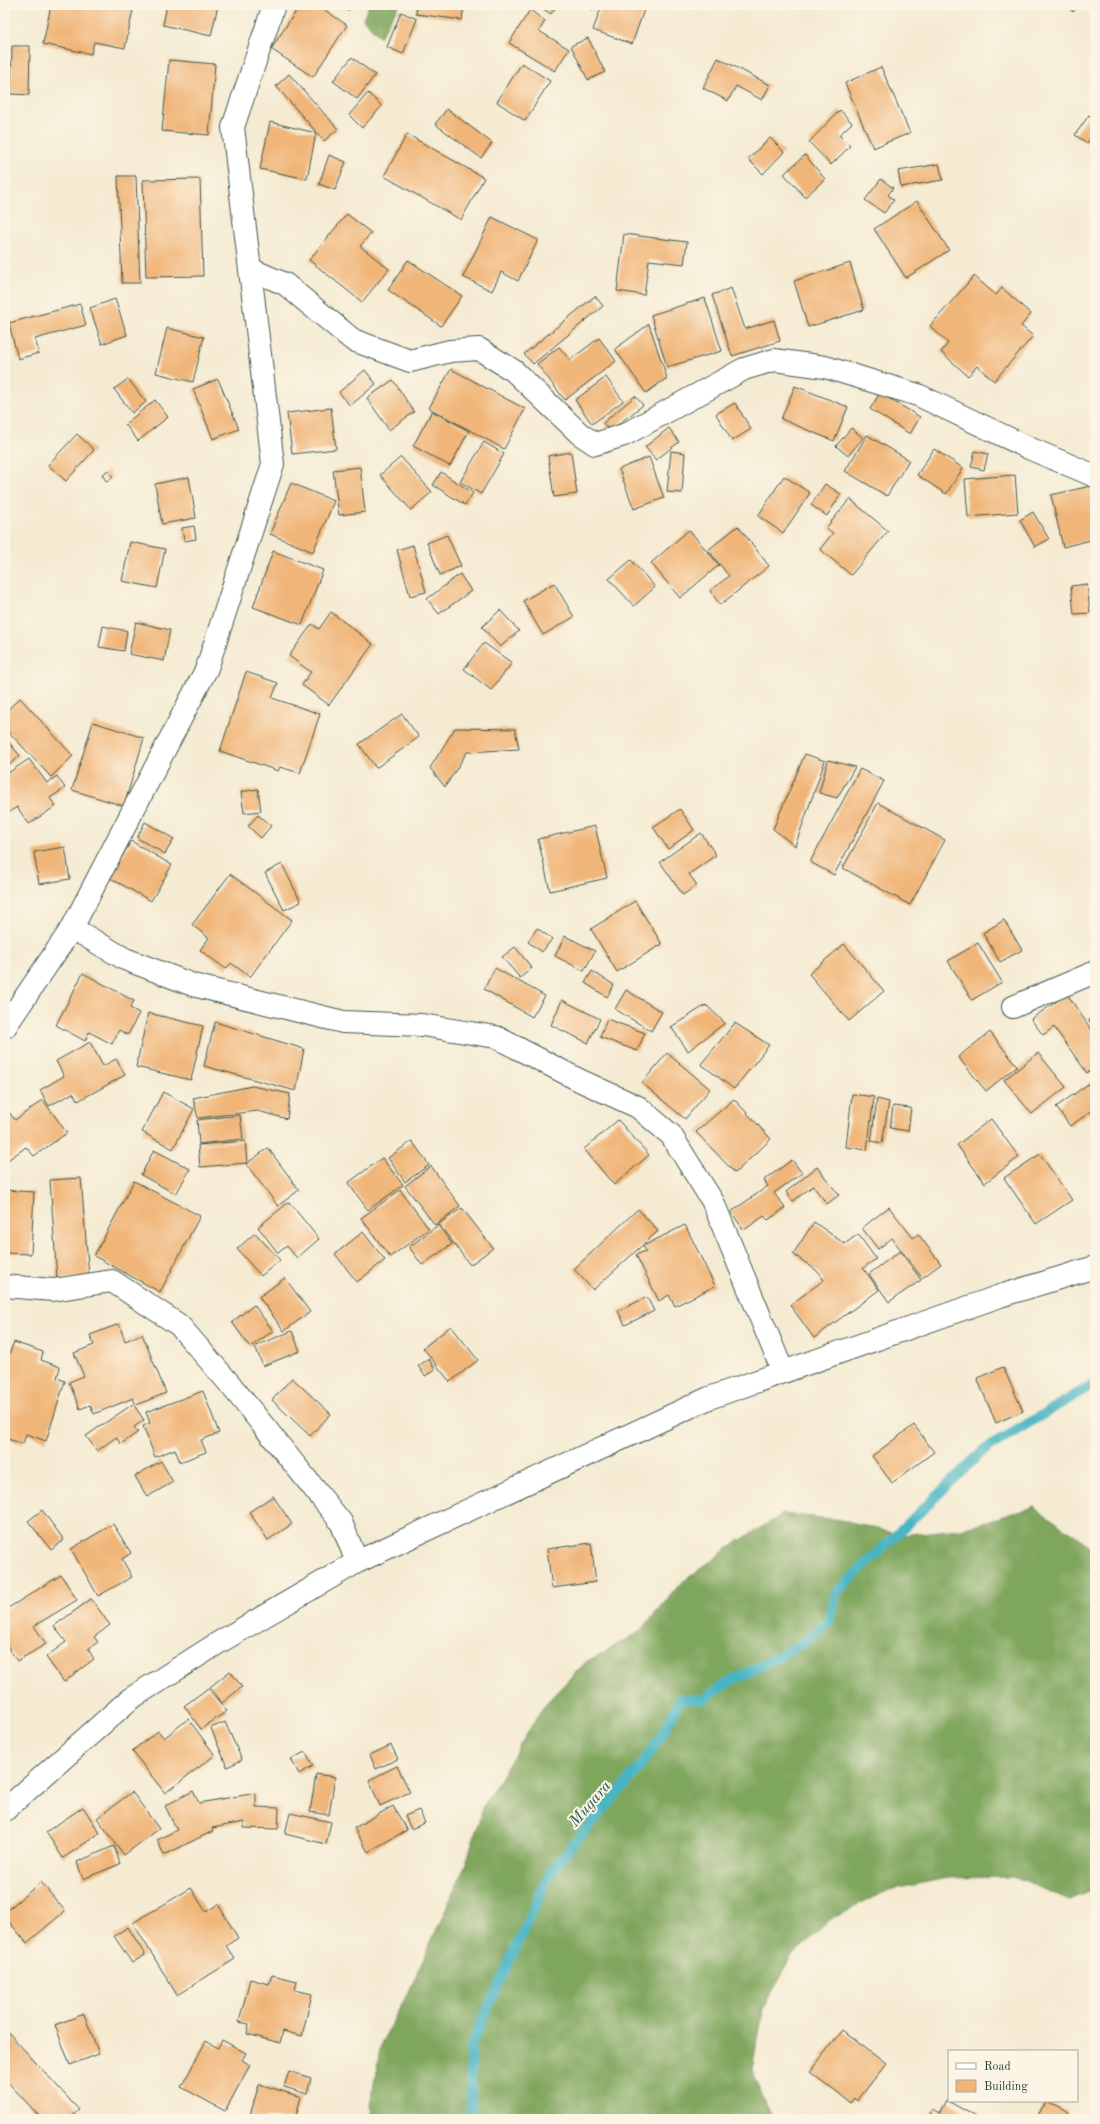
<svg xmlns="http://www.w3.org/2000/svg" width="1100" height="2124" font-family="'Old Standard TT',serif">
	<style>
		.forest { fill: #7fa65d; stroke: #4f7248 }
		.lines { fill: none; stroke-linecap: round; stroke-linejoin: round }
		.stream { stroke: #48b5c4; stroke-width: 10 }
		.building { fill: #f0b578 }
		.minor-casing { stroke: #3f574c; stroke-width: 24 }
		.minor { stroke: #fff; stroke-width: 22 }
		.labels { text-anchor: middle; stroke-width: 4; stroke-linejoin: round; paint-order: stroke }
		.water-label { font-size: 16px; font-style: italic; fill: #295b58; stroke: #fcf5e5 }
	</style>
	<rect width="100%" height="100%" fill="#fcf5e5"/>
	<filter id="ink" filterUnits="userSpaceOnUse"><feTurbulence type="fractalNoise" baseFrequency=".025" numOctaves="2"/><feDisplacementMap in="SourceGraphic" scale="8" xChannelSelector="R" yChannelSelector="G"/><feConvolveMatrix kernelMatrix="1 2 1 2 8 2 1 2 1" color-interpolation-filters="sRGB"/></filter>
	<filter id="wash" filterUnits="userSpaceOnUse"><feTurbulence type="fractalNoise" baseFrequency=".012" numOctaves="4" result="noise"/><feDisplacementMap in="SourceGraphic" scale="16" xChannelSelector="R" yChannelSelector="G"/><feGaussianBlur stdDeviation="0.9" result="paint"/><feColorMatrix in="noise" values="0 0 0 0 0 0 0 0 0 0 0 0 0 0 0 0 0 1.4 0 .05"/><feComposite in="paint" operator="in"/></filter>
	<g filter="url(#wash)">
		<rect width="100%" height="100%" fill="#f5ebd3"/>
		<!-- forest -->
		<path class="forest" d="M 369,5 L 399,5 L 380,37 L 363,19 Z
			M 1034,1507 L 1089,1545 L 1095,1552 L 1095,1889 L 1070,1900 L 1013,1877 L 948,1878 L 889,1890 L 835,1916 L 791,1957 L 762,2011 L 752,2070 L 772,2119 L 373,2119 L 370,2106 L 381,2044 L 411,1987 L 465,1866 L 484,1805 L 545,1704 L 586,1662 L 640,1632 L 680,1584 L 731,1546 L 783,1514 L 842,1520 L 900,1535 L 961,1529 Z"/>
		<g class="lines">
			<!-- stream -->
			<path class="stream" d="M 471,2119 L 471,2045 L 547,1879 C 573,1839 609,1807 638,1769 C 654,1749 670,1722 680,1699 L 703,1700 L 722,1686 L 800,1645 L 829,1621 L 836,1593 L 984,1450 L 1095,1383"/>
		</g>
		<g id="blocks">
			<!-- building -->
			<path class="building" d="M 51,5 L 134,5 L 125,48 L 94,42 L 91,54 L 43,44 Z
				M 167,5 L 218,5 L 211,36 L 163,25 Z
				M 300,5 L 317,5 L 347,25 L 313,77 L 271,49 Z
				M 334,5 L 351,5 L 349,10 Z
				M 417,5 L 464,5 L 462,20 L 416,14 Z
				M 537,5 L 557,5 L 551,14 Z
				M 585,5 L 596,5 L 593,10 Z
				M 602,5 L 638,5 L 645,7 L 632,44 L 593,30 Z
				M 1066,5 L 1079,5 L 1073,12 Z
				M 530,10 L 545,21 L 539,31 L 569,49 L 555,71 L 509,43 Z
				M 401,12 L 417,19 L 403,54 L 387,47 Z
				M 588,38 L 605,72 L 588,80 L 571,46 Z
				M 12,46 L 30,46 L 29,95 L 11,94 Z
				M 352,57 L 375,75 L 357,99 L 333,81 Z
				M 718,58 L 770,85 L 762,100 L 736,86 L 728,101 L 703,88 Z
				M 169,60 L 215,64 L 209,135 L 162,131 Z
				M 522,63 L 550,81 L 525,121 L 497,102 Z
				M 881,67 L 910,133 L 873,148 L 845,83 Z
				M 289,74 L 338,129 L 324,141 L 276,86 Z
				M 368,93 L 382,106 L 362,128 L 349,115 Z
				M 447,109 L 492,143 L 481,158 L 435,124 Z
				M 840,110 L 852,123 L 839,135 L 850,146 L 831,165 L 809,142 Z
				M 1089,115 L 1095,118 L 1095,132 L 1087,143 L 1075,135 Z
				M 270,122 L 316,133 L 307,179 L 260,169 Z
				M 407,134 L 484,178 L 461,220 L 384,176 Z
				M 770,138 L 784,152 L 763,174 L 748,159 Z
				M 329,155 L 346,162 L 335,190 L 319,184 Z
				M 805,155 L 825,179 L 805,197 L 784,174 Z
				M 939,164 L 943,180 L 901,187 L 898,171 Z
				M 118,176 L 136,176 L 140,283 L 122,283 Z
				M 200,179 L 203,276 L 146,277 L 143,180 Z
				M 881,179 L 893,188 L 888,195 L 894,200 L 884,213 L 865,200 Z
				M 917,201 L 949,250 L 906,278 L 874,229 Z
				M 347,214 L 371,233 L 360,246 L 389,269 L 362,302 L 309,260 Z
				M 492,217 L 538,240 L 518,281 L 501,272 L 492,291 L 463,277 Z
				M 624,234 L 687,242 L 684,264 L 649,260 L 644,295 L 617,291 Z
				M 408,260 L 462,296 L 441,326 L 388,290 Z
				M 850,263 L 864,310 L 808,327 L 794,281 Z
				M 974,276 L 996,295 L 1002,288 L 1031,314 L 1021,326 L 1033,336 L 994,381 L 977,366 L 968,376 L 941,352 L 948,343 L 930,326 Z
				M 731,288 L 745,329 L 774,320 L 780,341 L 732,356 L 712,295 Z
				M 595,296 L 603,306 L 533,364 L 524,354 Z
				M 705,298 L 722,351 L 667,367 L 651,315 Z
				M 115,299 L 127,335 L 102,344 L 90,308 Z
				M 80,304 L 86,325 L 35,339 L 39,353 L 18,359 L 9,323 Z
				M 649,324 L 667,378 L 646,393 L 615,349 Z
				M 167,328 L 204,337 L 193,382 L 156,373 Z
				M 599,338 L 616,361 L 565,400 L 537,364 L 559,347 L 570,360 Z
				M 451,369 L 525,409 L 504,449 L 429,408 Z
				M 365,370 L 376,384 L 350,406 L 339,392 Z
				M 606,377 L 623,401 L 592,424 L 575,400 Z
				M 128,379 L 146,402 L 132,413 L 114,389 Z
				M 218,379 L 239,429 L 213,439 L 193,389 Z
				M 393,380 L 414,412 L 389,430 L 367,398 Z
				M 795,386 L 848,407 L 834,441 L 781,419 Z
				M 880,393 L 920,417 L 910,434 L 870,409 Z
				M 635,396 L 643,405 L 610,431 L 603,423 Z
				M 155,400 L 168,417 L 138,441 L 125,424 Z
				M 735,403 L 751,429 L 732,441 L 716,414 Z
				M 331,408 L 336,449 L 292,454 L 287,413 Z
				M 432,411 L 469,431 L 450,466 L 413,446 Z
				M 669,428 L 679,442 L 656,460 L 645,447 Z
				M 851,428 L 863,438 L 848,456 L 836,446 Z
				M 77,434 L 94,450 L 66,481 L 48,465 Z
				M 867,435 L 909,460 L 887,496 L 845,471 Z
				M 484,442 L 504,454 L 481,494 L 460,482 Z
				M 934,449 L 963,468 L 946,494 L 917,475 Z
				M 671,451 L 685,453 L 682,493 L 667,492 Z
				M 975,451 L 988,454 L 984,470 L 971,467 Z
				M 571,452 L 577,494 L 554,497 L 548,456 Z
				M 401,457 L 432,492 L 411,510 L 380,475 Z
				M 649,457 L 664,498 L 634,509 L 619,469 Z
				M 360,467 L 365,512 L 339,515 L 333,470 Z
				M 108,470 L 113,477 L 107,482 L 102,475 Z
				M 441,472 L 473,493 L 465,505 L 433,485 Z
				M 1015,475 L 1018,513 L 968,517 L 965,479 Z
				M 784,476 L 810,493 L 783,533 L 758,516 Z
				M 189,477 L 196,518 L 162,524 L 155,484 Z
				M 291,483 L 334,501 L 313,552 L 270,534 Z
				M 825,484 L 841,494 L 827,516 L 811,505 Z
				M 1095,485 L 1095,539 L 1063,547 L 1051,495 Z
				M 850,499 L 888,531 L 851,575 L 820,549 L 833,533 L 826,528 Z
				M 1033,512 L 1049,539 L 1035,547 L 1020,520 Z
				M 194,526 L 196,539 L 184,541 L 182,528 Z
				M 738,526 L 769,566 L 720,605 L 710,591 L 729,576 L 708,550 Z
				M 689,530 L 719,565 L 680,598 L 651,563 Z
				M 447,535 L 461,566 L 440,575 L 427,543 Z
				M 130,542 L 165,549 L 157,588 L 122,581 Z
				M 413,545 L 426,592 L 410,596 L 397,550 Z
				M 273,551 L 323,570 L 302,625 L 253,607 Z
				M 631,560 L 655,587 L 634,606 L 609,579 Z
				M 460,574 L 471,591 L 439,614 L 427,599 Z
				M 554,583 L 574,617 L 543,635 L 523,601 Z
				M 1087,584 L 1090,613 L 1074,614 L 1071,586 Z
				M 500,610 L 519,631 L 500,647 L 482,627 Z
				M 331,612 L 373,644 L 329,705 L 302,685 L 311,672 L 289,656 L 312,624 L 319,629 Z
				M 136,622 L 170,630 L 164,661 L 129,654 Z
				M 103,626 L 127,631 L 124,651 L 99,647 Z
				M 484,643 L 512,663 L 491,690 L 464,669 Z
				M 246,672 L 278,683 L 272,698 L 320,714 L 300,773 L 280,767 L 278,771 L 220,751 Z
				M 20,698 L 73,756 L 51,777 L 5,728 L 5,712 Z
				M 402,714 L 419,737 L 376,768 L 359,744 Z
				M 93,722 L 144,738 L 124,806 L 72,790 Z
				M 455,728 L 515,729 L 519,749 L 467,752 L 445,787 L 430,768 Z
				M 8,741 L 20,756 L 5,768 L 5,744 Z
				M 805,754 L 825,761 L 795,846 L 773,829 Z
				M 29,759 L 47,783 L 57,776 L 65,788 L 50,798 L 56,806 L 29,824 L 17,807 L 8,813 L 5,809 L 5,775 Z
				M 828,760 L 855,767 L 837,798 L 819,793 Z
				M 860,769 L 884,781 L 834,875 L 810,862 Z
				M 258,789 L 261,811 L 244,813 L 241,792 Z
				M 878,803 L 945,840 L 910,905 L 843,868 Z
				M 680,809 L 694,830 L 668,849 L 653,827 Z
				M 258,815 L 271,826 L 261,838 L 248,826 Z
				M 145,822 L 174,839 L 165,854 L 137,838 Z
				M 595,826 L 607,878 L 550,891 L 538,839 Z
				M 701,833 L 716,855 L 689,874 L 697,885 L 683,895 L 660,862 Z
				M 131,841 L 172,865 L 151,901 L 110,878 Z
				M 65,847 L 70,879 L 39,884 L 34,852 Z
				M 282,864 L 301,902 L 284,910 L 265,873 Z
				M 230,874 L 292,920 L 250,977 L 231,963 L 226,969 L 200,950 L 209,938 L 192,925 Z
				M 635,901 L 662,944 L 617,972 L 591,929 Z
				M 1004,920 L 1022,950 L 1000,962 L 983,933 Z
				M 537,928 L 552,939 L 542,952 L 528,942 Z
				M 565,936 L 595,951 L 584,971 L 555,956 Z
				M 978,943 L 1002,982 L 972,1000 L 948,961 Z
				M 844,944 L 884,991 L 849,1021 L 809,974 Z
				M 515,947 L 532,968 L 520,978 L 502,957 Z
				M 495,968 L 545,996 L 532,1017 L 484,989 Z
				M 592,971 L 614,985 L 607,997 L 585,983 Z
				M 83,973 L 134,1001 L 130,1008 L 139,1013 L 128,1035 L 119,1030 L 112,1044 L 89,1032 L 85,1041 L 56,1025 Z
				M 626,990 L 662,1012 L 651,1031 L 615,1009 Z
				M 1067,994 L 1095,1035 L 1095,1068 L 1087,1073 L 1054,1027 L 1043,1035 L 1031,1019 Z
				M 562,1000 L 600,1019 L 588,1043 L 551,1025 Z
				M 706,1005 L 725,1023 L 688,1051 L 671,1027 Z
				M 148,1013 L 203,1026 L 191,1080 L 136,1067 Z
				M 1095,1016 L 1095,1029 L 1089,1020 Z
				M 607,1019 L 645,1033 L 637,1051 L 600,1037 Z
				M 215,1022 L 304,1049 L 296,1091 L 204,1066 Z
				M 735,1023 L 769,1045 L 734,1089 L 701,1064 Z
				M 990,1032 L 1017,1066 L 986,1091 L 958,1057 Z
				M 90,1042 L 103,1066 L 116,1059 L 125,1075 L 78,1101 L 73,1093 L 49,1106 L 40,1090 L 64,1076 L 56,1061 Z
				M 667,1053 L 710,1089 L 685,1119 L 642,1083 Z
				M 1038,1053 L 1066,1087 L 1032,1114 L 1004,1080 Z
				M 1091,1082 L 1095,1088 L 1095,1109 L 1070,1126 L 1056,1107 Z
				M 252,1086 L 290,1094 L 287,1119 L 258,1111 L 198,1118 L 193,1098 Z
				M 163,1092 L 194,1109 L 173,1149 L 142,1132 Z
				M 852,1094 L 874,1097 L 867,1150 L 846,1147 Z
				M 734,1099 L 771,1139 L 735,1173 L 696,1132 Z
				M 877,1099 L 889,1102 L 882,1143 L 871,1141 Z
				M 43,1100 L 67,1133 L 34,1156 L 26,1147 L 5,1162 L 5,1107 L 15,1120 Z
				M 893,1106 L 911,1108 L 908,1131 L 890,1128 Z
				M 240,1115 L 243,1139 L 199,1144 L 197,1120 Z
				M 991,1119 L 1019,1157 L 985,1183 L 957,1145 Z
				M 618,1120 L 649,1155 L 614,1185 L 584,1149 Z
				M 245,1141 L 247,1163 L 200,1167 L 198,1145 Z
				M 412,1141 L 429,1165 L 405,1182 L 388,1158 Z
				M 268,1148 L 299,1190 L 278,1206 L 246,1164 Z
				M 154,1150 L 190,1169 L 176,1194 L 141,1175 Z
				M 1040,1154 L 1072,1200 L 1036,1224 L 1004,1178 Z
				M 382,1158 L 403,1185 L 368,1210 L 348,1183 Z
				M 792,1160 L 802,1173 L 774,1193 L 785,1208 L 768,1220 L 764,1216 L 744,1230 L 731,1212 L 768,1186 L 764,1180 Z
				M 431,1166 L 460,1206 L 435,1225 L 405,1186 Z
				M 817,1167 L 839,1195 L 827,1204 L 813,1186 L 793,1201 L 786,1192 Z
				M 81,1178 L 89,1277 L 57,1279 L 50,1180 Z
				M 134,1181 L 200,1216 L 160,1292 L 94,1256 Z
				M 5,1190 L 34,1192 L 31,1254 L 5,1253 Z
				M 400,1190 L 429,1229 L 390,1257 L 361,1218 Z
				M 289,1202 L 319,1239 L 297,1258 L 287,1246 L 278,1253 L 258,1227 Z
				M 889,1207 L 913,1238 L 918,1234 L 941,1264 L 922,1278 L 892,1238 L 878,1249 L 862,1228 Z
				M 462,1208 L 493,1248 L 470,1265 L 439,1224 Z
				M 638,1209 L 658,1231 L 593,1290 L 574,1269 Z
				M 814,1222 L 845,1244 L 858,1234 L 876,1259 L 863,1268 L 879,1290 L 814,1338 L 790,1305 L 824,1280 L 816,1270 L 793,1254 Z
				M 438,1225 L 452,1244 L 422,1265 L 409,1247 Z
				M 685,1225 L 715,1286 L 675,1306 L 669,1295 L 659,1301 L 636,1255 L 646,1251 L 643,1246 Z
				M 363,1232 L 385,1260 L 357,1282 L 335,1254 Z
				M 255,1233 L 280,1260 L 261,1276 L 237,1249 Z
				M 900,1251 L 921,1280 L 889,1302 L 869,1274 Z
				M 285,1278 L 310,1312 L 284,1331 L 259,1297 Z
				M 647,1297 L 654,1311 L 625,1325 L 618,1311 Z
				M 254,1305 L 273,1331 L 250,1347 L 232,1322 Z
				M 119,1324 L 125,1341 L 142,1334 L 166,1393 L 136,1405 L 133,1398 L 94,1414 L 90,1405 L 80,1409 L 69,1382 L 84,1376 L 74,1353 L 94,1345 L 90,1335 Z
				M 451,1326 L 478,1360 L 450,1382 L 423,1348 Z
				M 292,1331 L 300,1351 L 263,1366 L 255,1346 Z
				M 14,1342 L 43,1352 L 41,1360 L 60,1367 L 57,1378 L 65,1381 L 46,1441 L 26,1434 L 23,1444 L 5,1438 L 5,1354 L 9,1355 Z
				M 429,1359 L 435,1370 L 425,1376 L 418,1366 Z
				M 1003,1367 L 1023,1411 L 996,1423 L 977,1378 Z
				M 292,1378 L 331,1414 L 310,1436 L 272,1400 Z
				M 203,1391 L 219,1433 L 201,1440 L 206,1452 L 180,1462 L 175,1449 L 155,1457 L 143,1426 L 150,1423 L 146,1412 Z
				M 133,1404 L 144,1420 L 134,1427 L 138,1432 L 121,1444 L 116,1437 L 97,1451 L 86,1436 Z
				M 914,1425 L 934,1452 L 892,1483 L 872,1456 Z
				M 161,1461 L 173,1482 L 147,1497 L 135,1476 Z
				M 273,1496 L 292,1524 L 268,1540 L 249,1512 Z
				M 42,1510 L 64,1540 L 51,1550 L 28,1521 Z
				M 113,1524 L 131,1553 L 122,1559 L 132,1577 L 98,1596 L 71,1549 Z
				M 591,1543 L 596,1582 L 552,1588 L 547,1549 Z
				M 61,1575 L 77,1600 L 34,1626 L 46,1644 L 17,1661 L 5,1642 L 5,1610 Z
				M 91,1599 L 110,1625 L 94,1637 L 98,1642 L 88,1649 L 94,1659 L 64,1682 L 46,1657 L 66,1642 L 54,1626 Z
				M 230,1671 L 242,1687 L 222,1703 L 210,1687 Z
				M 208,1688 L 227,1711 L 201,1729 L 184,1706 Z
				M 188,1719 L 215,1755 L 165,1793 L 132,1751 L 158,1731 L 164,1738 Z
				M 225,1722 L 242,1760 L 227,1767 L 211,1728 Z
				M 391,1745 L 398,1759 L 376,1769 L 370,1755 Z
				M 305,1752 L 313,1766 L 299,1774 L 291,1759 Z
				M 397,1766 L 410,1792 L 380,1806 L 369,1780 Z
				M 316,1774 L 335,1777 L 329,1815 L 310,1812 Z
				M 193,1791 L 199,1803 L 256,1793 L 256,1807 L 279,1808 L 278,1829 L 244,1828 L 244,1822 L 212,1828 L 213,1831 L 164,1855 L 157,1840 L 177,1830 L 165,1806 Z
				M 132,1792 L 159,1829 L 124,1855 L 97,1818 Z
				M 393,1806 L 407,1830 L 368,1852 L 354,1828 Z
				M 83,1807 L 100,1833 L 63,1858 L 46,1832 Z
				M 419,1810 L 425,1823 L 411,1829 L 405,1816 Z
				M 290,1813 L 331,1822 L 326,1844 L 285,1834 Z
				M 114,1846 L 120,1864 L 83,1879 L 77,1862 Z
				M 41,1882 L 65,1911 L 27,1943 L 5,1917 L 5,1912 Z
				M 191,1888 L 206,1912 L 218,1904 L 238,1938 L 226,1946 L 235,1959 L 177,1995 L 133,1923 Z
				M 128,1927 L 145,1955 L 132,1963 L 114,1936 Z
				M 272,1975 L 297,1981 L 295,1990 L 312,1994 L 302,2036 L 283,2031 L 280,2043 L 247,2034 L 249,2024 L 239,2022 L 250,1979 L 269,1984 Z
				M 84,2014 L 99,2054 L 70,2065 L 55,2025 Z
				M 842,2030 L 886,2064 L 857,2101 L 854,2098 L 850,2103 L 810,2072 Z
				M 7,2031 L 79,2110 L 69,2119 L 36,2119 L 39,2116 L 5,2079 L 5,2032 Z
				M 222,2040 L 246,2053 L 242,2060 L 250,2065 L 225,2111 L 181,2087 L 206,2041 L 218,2048 Z
				M 289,2071 L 311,2078 L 307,2094 L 284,2087 Z
				M 259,2084 L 301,2097 L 295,2119 L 249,2119 Z
				M 946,2100 L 980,2119 L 927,2119 L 932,2110 L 939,2114 Z
				M 1045,2101 L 1067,2112 L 1064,2119 L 1041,2119 L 1037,2117 Z"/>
		</g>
	</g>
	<g filter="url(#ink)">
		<use href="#blocks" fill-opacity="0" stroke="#3f574c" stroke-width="1"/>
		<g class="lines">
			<defs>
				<path id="minor" d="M 250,269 L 285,284 L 353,340 L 410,361 L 450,351 L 479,349 L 514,371 L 580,434 L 595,444 L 624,435 L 744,369 L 774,360 L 825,367 L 918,395 L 1031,449 L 1095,476
					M 72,928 L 125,959 L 193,985 L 343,1022 L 422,1025 L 496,1037 L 579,1080 L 638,1107 L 671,1135 L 713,1202 L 783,1372
					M 1013,1007 L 1095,972
					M 5,1027 L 72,928 L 207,668 L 273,464 L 233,127 L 274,5
					M 5,1286 L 53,1290 L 112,1281 L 179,1325 L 229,1383 L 341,1522 L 357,1562
					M 5,1810 L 130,1699 L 218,1643 L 357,1562 L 709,1398 L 1000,1296 L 1095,1267"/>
			</defs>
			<!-- minor casing -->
			<use href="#minor" class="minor-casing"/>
			<!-- minor -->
			<use href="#minor" class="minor"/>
		</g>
	</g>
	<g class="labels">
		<!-- water labels -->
		<g class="water-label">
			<text transform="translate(589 1803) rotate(-49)" y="6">Mugara</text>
		</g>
	</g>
	<!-- margin -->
	<rect width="1100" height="2124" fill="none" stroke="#fcf5e5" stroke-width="20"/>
	<!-- legend -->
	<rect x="948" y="2050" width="130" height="52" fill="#fcf5e5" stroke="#a4ab9e"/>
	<rect x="956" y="2063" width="20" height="6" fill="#ffffff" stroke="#a4ab9e"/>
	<text x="984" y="2070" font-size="12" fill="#1f3d34">Road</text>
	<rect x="956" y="2080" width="20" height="12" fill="#f0b578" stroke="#a4ab9e"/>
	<text x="984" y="2090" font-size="12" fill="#1f3d34">Building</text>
</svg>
